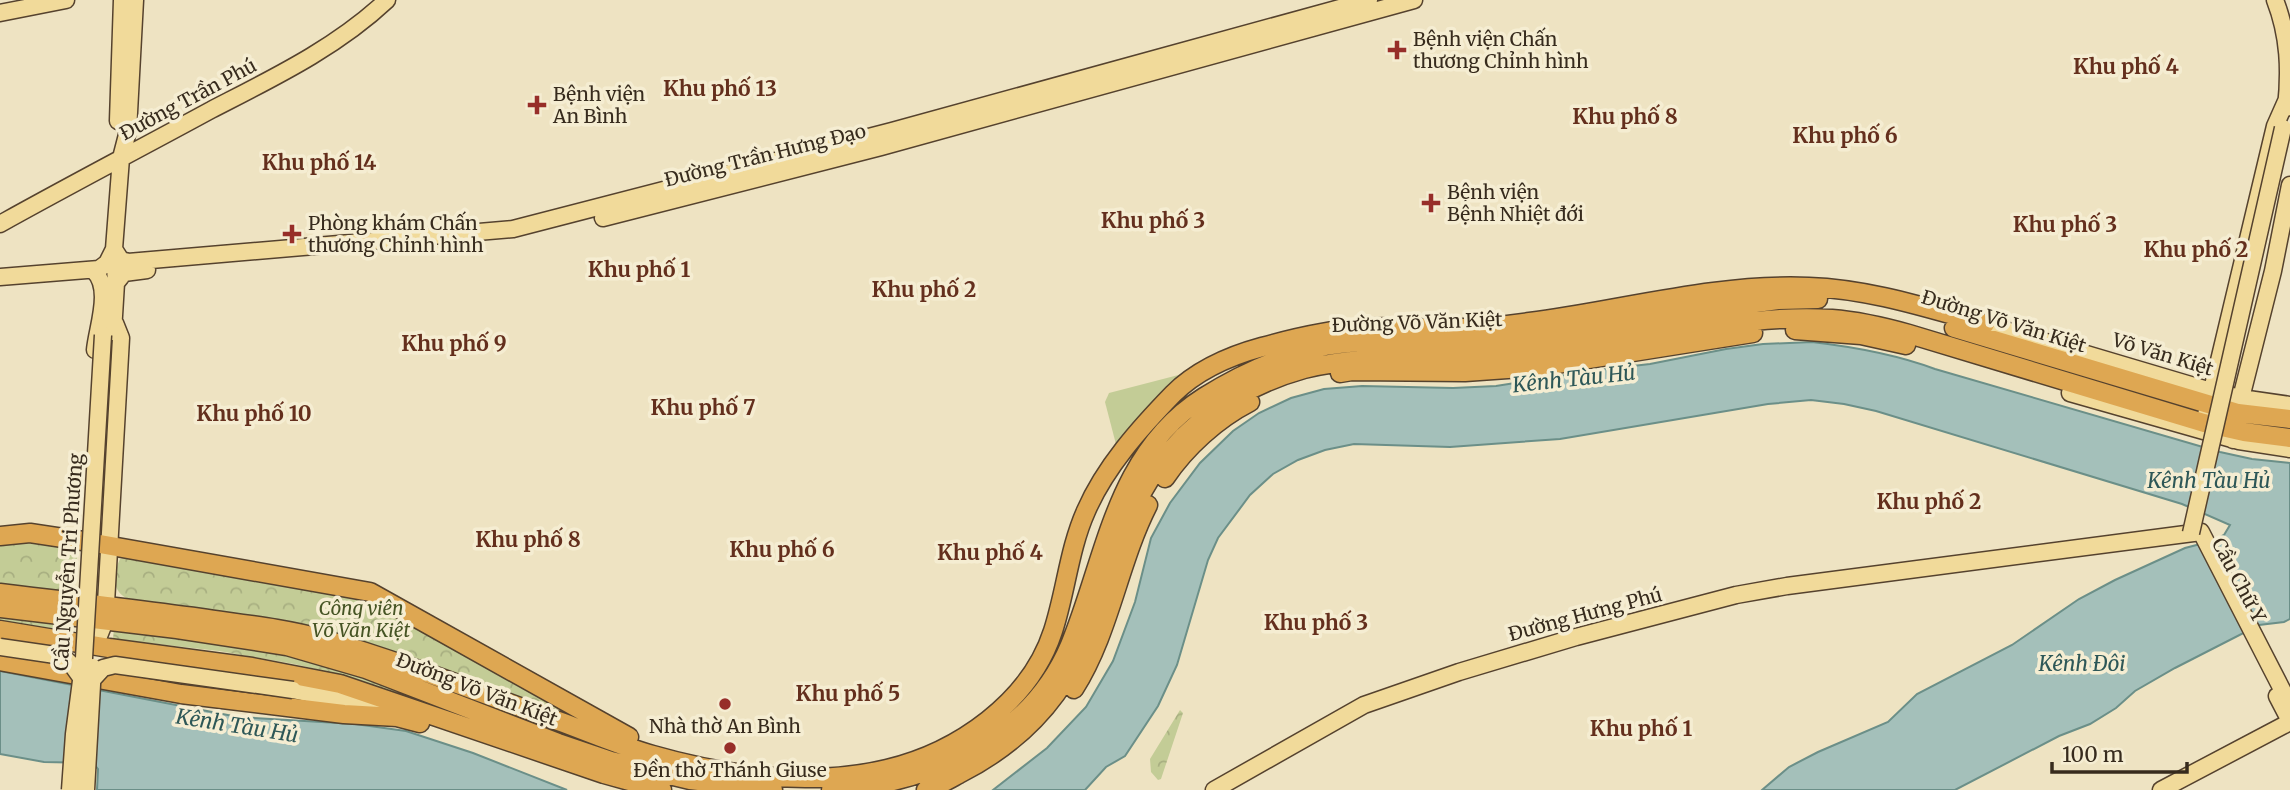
<svg xmlns="http://www.w3.org/2000/svg" width="2290" height="790" font-family="Merriweather,serif">
	<style>
		.grass { fill: #c3cc96 }
		.forest { fill: url(#forest-crowns) }
		.water { fill: #a4c0ba; stroke: #6b8f88; stroke-width: 2 }
		.lines { fill: none; stroke-linecap: round; stroke-linejoin: round }
		.major-casing { stroke: #55422e; stroke-width: 19 }
		.highway-casing { stroke: #55422e; stroke-width: 21 }
		.major { stroke: #f1da9a; stroke-width: 16 }
		.highway { stroke: #dea752; stroke-width: 18 }
		.major-bridge-casing { stroke: #55422e; stroke-width: 19; stroke-linecap: butt }
		.major-bridge { stroke: #f1da9a; stroke-width: 16 }
		.poi-dot { fill: #972e29; stroke: #f5edd2; stroke-width: 2.5 }
		.labels { text-anchor: middle; stroke-width: 7; stroke-linejoin: round; paint-order: stroke }
		.poi-label { font-size: 19px; fill: #372b1d; stroke: #f5edd2; text-anchor: start }
		.street-label { font-size: 19px; fill: #372b1d; stroke: #f5edd2 }
		.park-label { font-size: 19px; font-style: italic; fill: #465424; stroke: #f5edd2 }
		.neighbourhood-label { font-size: 21px; font-weight: bold; fill: #642f1d; stroke: #f5edd2 }
		.water-label { font-size: 21px; font-style: italic; fill: #2d5757; stroke: #f5edd2 }
	</style>
	<defs>
		<pattern id="forest-crowns" width="20" height="18" patternUnits="userSpaceOnUse" patternTransform="scale(1.75)"><rect width="20" height="18" fill="#c3cc96"/><path d="M2 6a3 3 0 1 1 6 0M12 15a3 3 0 1 1 6 0" fill="none" stroke="#a8af81"/></pattern>
	</defs>
	<rect width="100%" height="100%" fill="#eee3c2"/>
	<!-- grass -->
	<path class="grass" d="M 1190,372 L 1118,452 L 1105,402 L 1109,393 Z"/>
	<!-- forest -->
	<path class="forest" d="M 34,540 C 45,542 57,543 67,547 C 90,555 68,583 57,591 L 0,584 L 0,543 Z
		M 129,556 L 366,597 L 614,736 L 427,664 L 315,626 L 126,598 C 111,589 113,574 120,559 Z
		M 0,614 L 59,621 L 58,629 L 0,621 Z
		M 114,628 L 259,649 L 335,665 L 437,701 L 435,706 L 404,697 L 346,676 L 294,664 L 219,651 L 113,639 Z
		M 1180,710 L 1183,713 L 1161,779 L 1158,780 L 1151,772 L 1150,759 Z"/>
	<!-- water -->
	<path class="water" d="M 1812,342 C 1855,347 1895,354 1935,369 L 2220,452 L 2252,459 L 2290,463 L 2290,619 L 2284,622 L 2259,625 L 2175,668 L 2135,691 L 2116,708 L 2090,724 L 2059,736 L 1955,790 L 1762,790 L 1789,767 L 1818,752 L 1888,722 L 1917,694 L 2012,645 L 2079,599 L 2115,580 L 2185,548 L 2212,541 L 2224,535 L 2230,525 L 2182,504 L 1876,411 L 1844,404 L 1811,400 L 1768,404 L 1560,439 L 1450,447 L 1354,444 L 1325,450 L 1298,460 L 1273,474 L 1250,495 L 1218,538 L 1208,560 L 1177,665 L 1158,706 L 1125,756 L 1106,767 L 1085,790 L 993,790 L 1047,748 L 1086,707 L 1113,661 L 1135,602 L 1151,538 L 1170,503 L 1200,463 L 1233,431 L 1259,413 L 1291,398 L 1324,389 L 1362,386 L 1453,388 L 1496,386 L 1598,370 L 1650,364 L 1726,349 L 1763,344 Z
		M 0,671 L 238,717 L 355,724 L 406,731 L 473,753 L 567,790 L 97,790 L 98,769 L 93,763 L 44,762 L 0,754 Z"/>
	<g class="lines">
		<defs>
			<path id="major" d="M 2275,0 C 2289,36 2290,71 2286,108
				M 0,13 L 66,0
				M 118,121 L 122,0
				M 603,218 L 881,147 L 1414,0
				M 0,224 C 70,185 141,148 211,110 C 273,78 336,48 387,0
				M 93,270 C 113,288 97,327 95,350
				M 0,277 L 99,269 L 107,263 L 114,249 L 121,260 L 128,262 L 513,229 L 892,131 L 1369,0
				M 116,283 L 124,273 L 147,270
				M 1985,324 L 2211,391 L 2241,398 L 2290,405
				M 113,332 L 116,283 L 114,249 L 121,158 L 128,131 L 135,0
				M 2070,393 L 2239,441 L 2290,449
				M 2206,415 L 2275,126 L 2287,99
				M 2233,440 L 2241,398 L 2273,271 L 2290,185
				M 84,651 L 99,636 L 105,621 L 121,338 L 115,323
				M 293,690 L 376,708 L 389,713
				M 2277,696 L 2290,721
				M 1214,790 L 1364,705 L 1459,672 L 1576,637 L 1736,595 L 1787,586 L 2201,532 L 2290,705
				M 2161,790 L 2290,722"/>
			<path id="highway" d="M 1954,328 L 2238,413 L 2290,419
				M 1795,330 L 1861,335 L 1906,345
				M 1340,373 L 1352,371 L 1465,372 L 1538,367 L 1753,333
				M 1165,478 C 1186,447 1217,419 1250,402
				M 0,536 L 30,533 L 83,541 L 370,592 L 629,737
				M 0,593 C 67,601 134,609 201,618 C 242,624 284,628 323,639 C 399,661 473,690 547,717 C 582,729 617,745 653,755 C 726,776 812,787 887,769 C 958,752 1030,702 1053,631 C 1066,591 1069,549 1086,511 C 1105,467 1140,428 1173,394 C 1197,370 1229,356 1262,347 C 1294,338 1327,330 1361,328 C 1384,326 1406,328 1429,328 C 1462,329 1497,327 1530,322 C 1622,310 1715,283 1809,287 C 1869,289 1927,308 1985,324
				M 0,608 L 177,629 L 287,646 L 366,669 L 558,743 L 611,761 L 690,780 L 773,790
				M 0,630 L 109,648 L 252,667 L 340,684 L 604,774 L 662,790
				M 0,661 L 181,694 L 344,714 L 397,717 L 420,723
				M 1074,689 C 1110,632 1118,564 1148,505
				M 831,790 C 928,784 1030,740 1070,645 C 1106,558 1115,453 1204,397 C 1239,375 1277,358 1317,348 C 1345,341 1376,342 1405,342 C 1444,343 1483,343 1522,339 C 1561,335 1600,327 1639,321 C 1685,313 1732,306 1778,300 L 1818,299
				M 926,790 C 938,786 948,780 959,774 C 1018,744 1063,699 1087,636 C 1112,571 1125,504 1171,450 C 1205,410 1254,383 1304,369 C 1369,352 1436,363 1502,357 C 1554,352 1606,344 1658,335 C 1715,326 1773,315 1832,319 C 1858,321 1884,327 1909,334 L 2204,423 L 2244,432 L 2290,438"/>
		</defs>
		<!-- major casing -->
		<use href="#major" class="major-casing"/>
		<!-- highway casing -->
		<use href="#highway" class="highway-casing"/>
		<!-- major -->
		<use href="#major" class="major"/>
		<!-- highway -->
		<use href="#highway" class="highway"/>
		<defs>
			<path id="major-bridge" d="M 2191,533 L 2283,128
				M 0,647 L 62,656 L 72,665 L 82,679
				M 92,680 L 103,668 L 115,665 L 293,690
				M 70,790 L 74,734 L 84,658 L 103,335
				M 86,790 L 93,667"/>
		</defs>
		<!-- major-bridge casing -->
		<use href="#major-bridge" class="major-bridge-casing"/>
		<!-- major-bridge -->
		<use href="#major-bridge" class="major-bridge"/>
	</g>
	<!-- markers -->
	<g class="poi-dot">
		<path d="M1393.5 39.5h7v7h7v7h-7v7h-7v-7h-7v-7h7z"/>
		<path d="M533.5 94.5h7v7h7v7h-7v7h-7v-7h-7v-7h7z"/>
		<path d="M1427.5 192.5h7v7h7v7h-7v7h-7v-7h-7v-7h7z"/>
		<path d="M288.5 223.5h7v7h7v7h-7v7h-7v-7h-7v-7h7z"/>
		<circle cx="725" cy="704" r="7"/>
		<circle cx="730" cy="748" r="7"/>
	</g>
	<g class="labels">
		<!-- poi labels -->
		<g class="poi-label">
			<text x="1413" y="46">Bệnh viện Chấn<tspan x="1413" dy="22">thương Chỉnh hình</tspan></text>
			<text x="553" y="101">Bệnh viện<tspan x="553" dy="22">An Bình</tspan></text>
			<text x="1447" y="199">Bệnh viện<tspan x="1447" dy="22">Bệnh Nhiệt đới</tspan></text>
			<text x="308" y="230">Phòng khám Chấn<tspan x="308" dy="22">thương Chỉnh hình</tspan></text>
			<text x="725" y="733" text-anchor="middle">Nhà thờ An Bình</text>
			<text x="730" y="777" text-anchor="middle">Đền thờ Thánh Giuse</text>
		</g>
		<!-- street labels -->
		<g class="street-label">
			<text transform="translate(188 99) rotate(-28)" y="7">Đường Trần Phú</text>
			<text transform="translate(765 155) rotate(-14)" y="7">Đường Trần Hưng Đạo</text>
			<text transform="translate(2004 321) rotate(17)" y="7">Đường Võ Văn Kiệt</text>
			<text transform="translate(1417 322) rotate(-2)" y="7">Đường Võ Văn Kiệt</text>
			<text transform="translate(2163 354) rotate(17)" y="7">Võ Văn Kiệt</text>
			<text transform="translate(68 562) rotate(-86)" y="7">Cầu Nguyễn Tri Phương</text>
			<text transform="translate(2239 580) rotate(62)" y="7">Cầu Chữ Y</text>
			<text transform="translate(1585 614) rotate(-15)" y="7">Đường Hưng Phú</text>
			<text transform="translate(477 689) rotate(21)" y="7">Đường Võ Văn Kiệt</text>
		</g>
		<!-- park labels -->
		<g class="park-label">
			<text x="361" y="615">Công viên<tspan x="361" dy="22">Võ Văn Kiệt</tspan></text>
		</g>
		<!-- neighbourhood labels -->
		<g class="neighbourhood-label">
			<text x="2126" y="74">Khu phố 4</text>
			<text x="720" y="96">Khu phố 13</text>
			<text x="1625" y="124">Khu phố 8</text>
			<text x="1845" y="143">Khu phố 6</text>
			<text x="319" y="170">Khu phố 14</text>
			<text x="1153" y="228">Khu phố 3</text>
			<text x="2065" y="232">Khu phố 3</text>
			<text x="2196" y="257">Khu phố 2</text>
			<text x="639" y="277">Khu phố 1</text>
			<text x="924" y="297">Khu phố 2</text>
			<text x="454" y="351">Khu phố 9</text>
			<text x="703" y="415">Khu phố 7</text>
			<text x="254" y="421">Khu phố 10</text>
			<text x="1929" y="509">Khu phố 2</text>
			<text x="528" y="547">Khu phố 8</text>
			<text x="782" y="557">Khu phố 6</text>
			<text x="990" y="560">Khu phố 4</text>
			<text x="1316" y="630">Khu phố 3</text>
			<text x="848" y="701">Khu phố 5</text>
			<text x="1641" y="736">Khu phố 1</text>
		</g>
		<!-- water labels -->
		<g class="water-label">
			<text transform="translate(1574 379) rotate(-6)" y="7">Kênh Tàu Hủ</text>
			<text x="2209" y="488">Kênh Tàu Hủ</text>
			<text x="2082" y="671">Kênh Đôi</text>
			<text transform="translate(237 726) rotate(9)" y="7">Kênh Tàu Hủ</text>
		</g>
	</g>
	<!-- scale -->
	<path d="M2052 762v10h135v-10" fill="none" stroke="#372b1d" stroke-width="3.5"/>
	<text x="2062" y="762" font-size="21" fill="#372b1d" stroke="#f5edd2" stroke-width="5" paint-order="stroke">100 m</text>
</svg>
